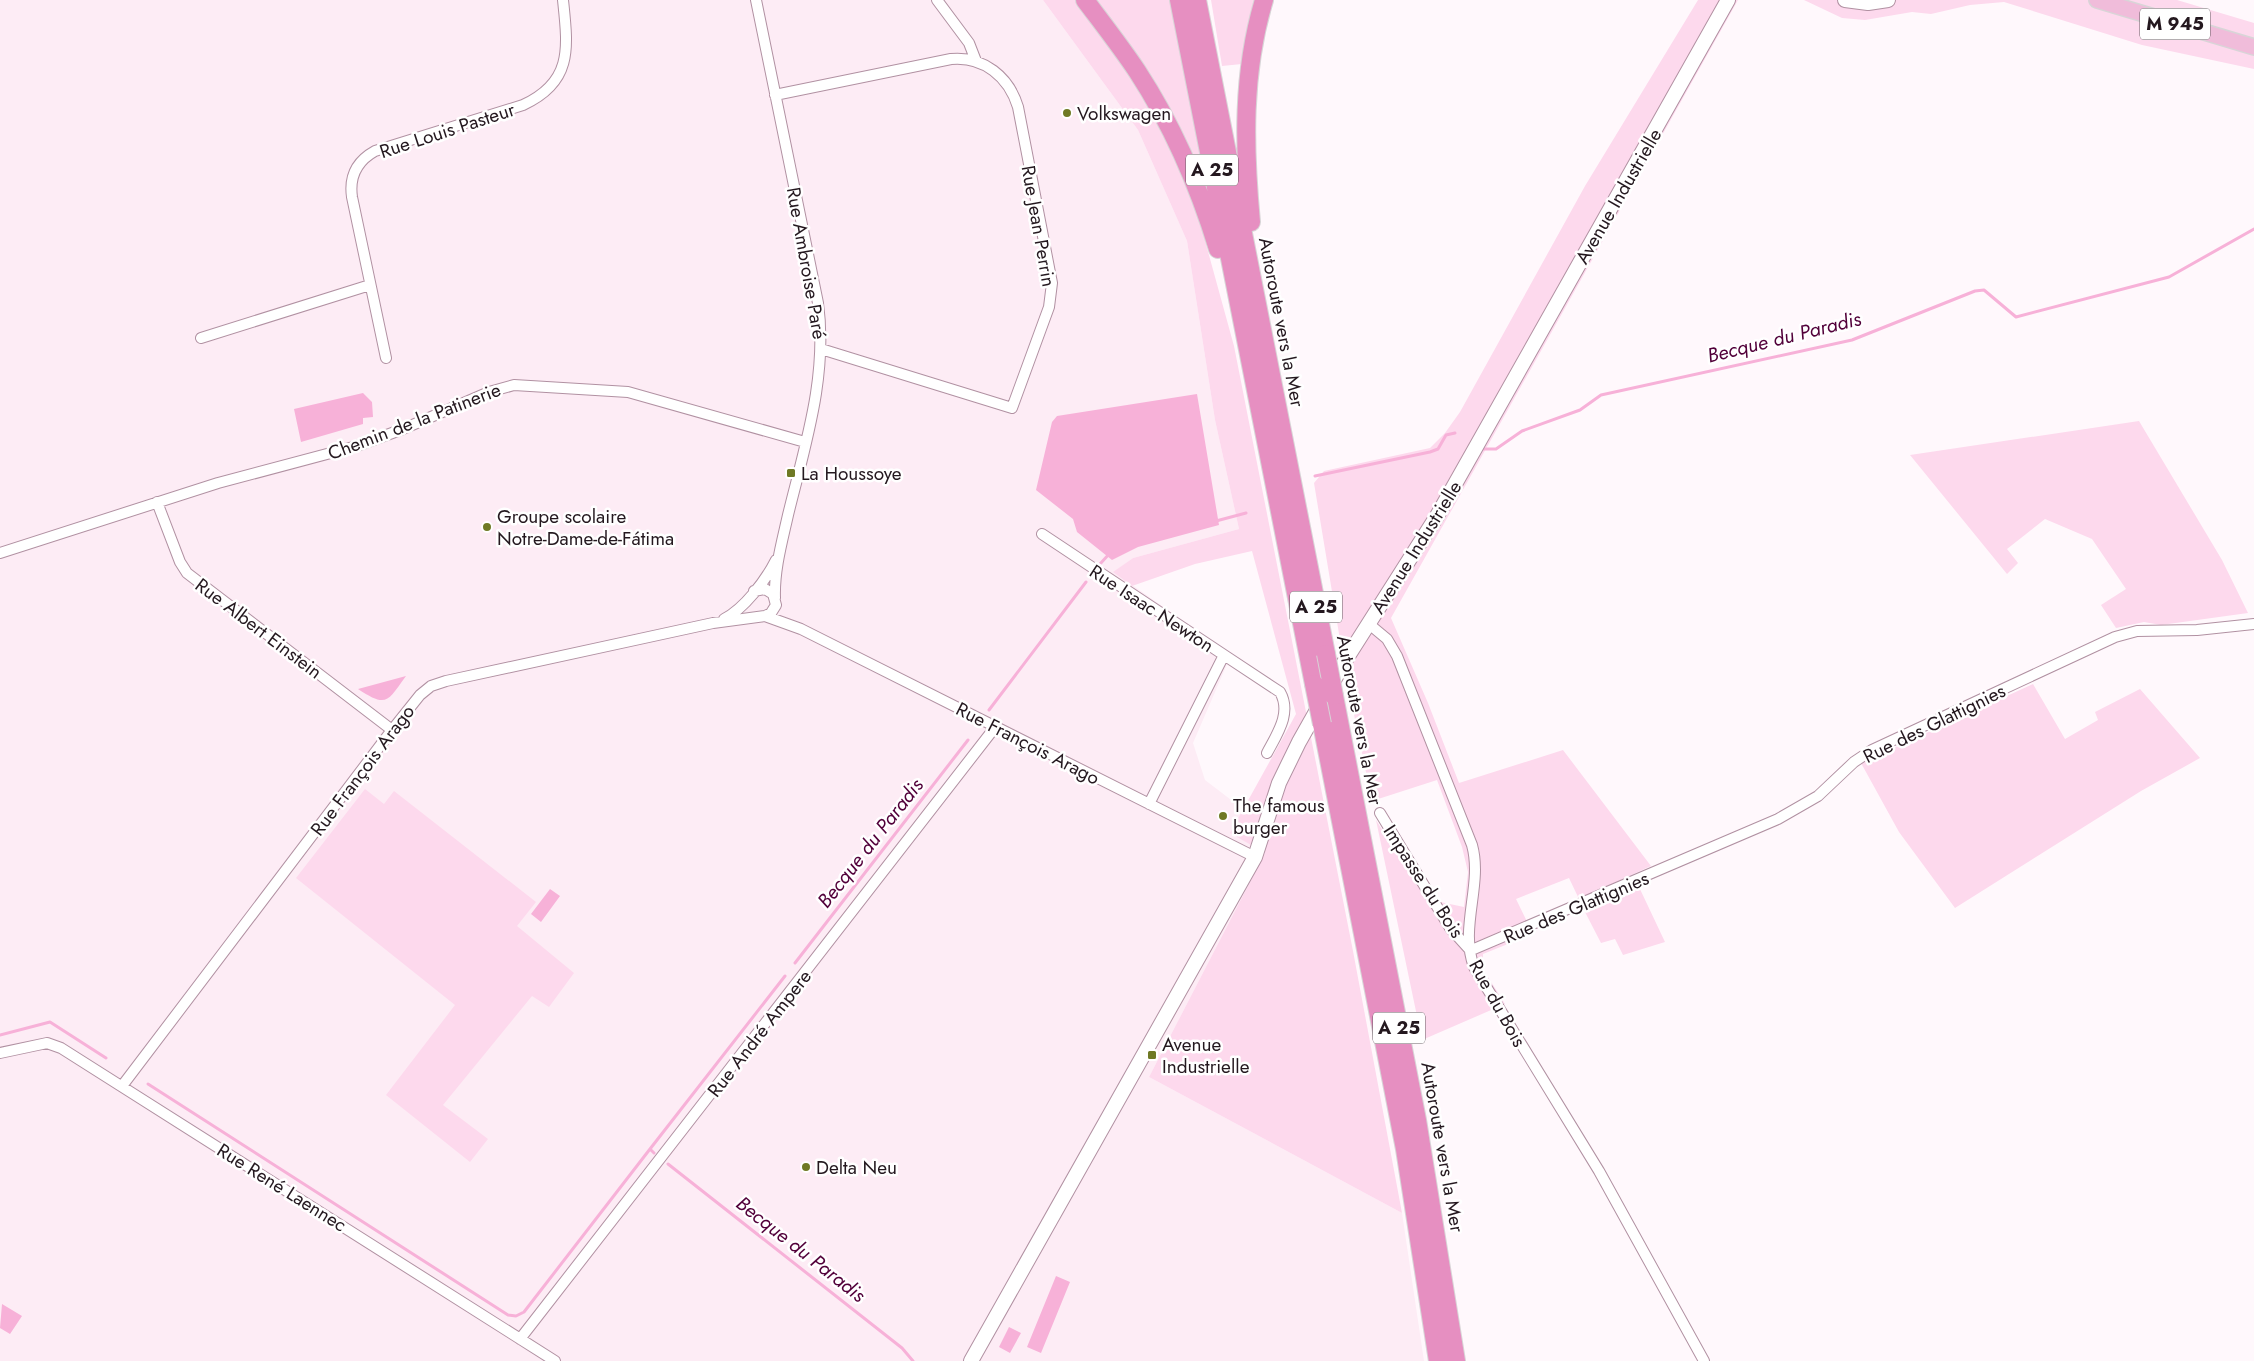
<svg xmlns="http://www.w3.org/2000/svg" width="2254" height="1361" font-family="Jost,sans-serif">
	<style>
		.built { fill: #fdecf5 }
		.green { fill: #fdd9ed }
		.water { fill: #f7b1d8 }
		.lines { fill: none; stroke-linecap: round; stroke-linejoin: round }
		.stream { stroke: #f7b1d8; stroke-width: 3 }
		.street-casing { stroke: #b191a2; stroke-width: 12 }
		.secondary-casing { stroke: #b191a2; stroke-width: 16 }
		.primary-casing { stroke: #d8d5d7; stroke-width: 18 }
		.highway-casing { stroke: #d8d5d7; stroke-width: 20 }
		.street { stroke: #fff; stroke-width: 10 }
		.secondary { stroke: #fff; stroke-width: 14 }
		.primary { stroke: #f0bcda; stroke-width: 15 }
		.highway { stroke: #e68fc1; stroke-width: 18 }
		.highway-bridge-casing { stroke: #d8d5d7; stroke-width: 20; stroke-linecap: butt }
		.highway-bridge { stroke: #e68fc1; stroke-width: 18 }
		.poi-dot { fill: #6f7924; stroke: #fff; stroke-width: 2 }
		.labels { text-anchor: middle; stroke-width: 5; stroke-linejoin: round; paint-order: stroke }
		.shield { fill: #fff; stroke: #665d62; stroke-width: 1 }
		.shield-label { font-size: 18px; font-weight: bold; fill: #24181f }
		.poi-label { font-size: 19px; fill: #24181f; stroke: #fff; text-anchor: start }
		.street-label { font-size: 19px; fill: #24181f; stroke: #fff }
		.water-label { font-size: 20px; font-style: italic; fill: #52003a; stroke: #fff }
	</style>
	<rect width="100%" height="100%" fill="#fff8fc"/>
	<!-- built -->
	<path class="built" d="M 0,0 L 1043,0 L 1138,130 L 1187,241 L 1215,420 L 1239,529 L 1133,558 L 1114,572 L 1231,655 L 1193,743 L 1205,780 L 1243,809 L 1231,833 L 1265,853 L 1149,1077 L 1402,1213 L 1424,1361 L 0,1361 Z"/>
	<!-- green -->
	<path class="green" d="M 1043,0 L 1170,0 L 1208,187 L 1193,197 L 1234,346 L 1353,951 L 1402,1213 L 1149,1077 L 1265,853 L 1230,833 L 1296,714 L 1252,551 L 1195,564 L 1132,586 L 1113,572 L 1133,558 L 1239,529 L 1215,420 L 1187,241 L 1138,130 Z
		M 1211,0 L 1260,0 L 1242,64 L 1222,66 Z
		M 1698,0 L 1738,0 L 1391,618 L 1428,703 L 1459,783 L 1563,750 L 1651,866 L 1579,899 L 1569,878 L 1516,899 L 1533,934 L 1483,954 L 1483,969 L 1505,1004 L 1422,1040 L 1376,820 L 1426,899 L 1464,907 L 1468,872 L 1462,847 L 1437,780 L 1372,801 L 1346,676 L 1314,483 L 1324,471 L 1430,448 L 1445,433 L 1460,412 L 1585,186 Z
		M 1804,0 L 2177,0 L 2254,23 L 2254,69 L 2142,45 L 2004,2 L 1970,5 L 1931,14 L 1912,12 L 1865,20 L 1842,18 Z
		M 2139,421 L 2222,560 L 2248,613 L 2161,625 L 2144,622 L 2116,628 L 2101,605 L 2126,589 L 2092,539 L 2045,519 L 2007,549 L 2018,563 L 2007,574 L 1910,455 Z
		M 2033,684 L 2065,739 L 2098,720 L 2095,712 L 2140,689 L 2200,758 L 2141,791 L 1955,908 L 1899,832 L 1861,763 Z
		M 365,789 L 384,804 L 394,791 L 536,902 L 517,926 L 574,973 L 549,1007 L 532,996 L 443,1105 L 488,1139 L 470,1162 L 386,1095 L 455,1005 L 296,878 Z
		M 1639,887 L 1665,942 L 1623,955 L 1615,939 L 1601,943 L 1585,912 Z"/>
	<!-- water -->
	<path class="water" d="M 363,393 L 372,402 L 373,417 L 363,418 L 363,424 L 301,442 L 294,409 Z
		M 1197,394 L 1219,525 L 1138,547 L 1112,560 L 1077,532 L 1073,519 L 1036,490 L 1052,422 L 1057,416 Z
		M 406,676 C 387,702 387,708 358,689 Z
		M 550,889 L 560,896 L 541,922 L 531,914 Z
		M 1056,1276 L 1070,1282 L 1041,1353 L 1027,1347 Z
		M 2,1304 L 22,1316 L 10,1334 L 0,1328 Z
		M 1009,1327 L 1021,1333 L 1010,1353 L 999,1347 Z"/>
	<g class="lines">
		<!-- stream -->
		<path class="stream" d="M 1484,449 L 1496,449 L 1522,431 L 1580,410 L 1601,395 L 1852,340 L 1975,291 L 1984,290 L 2016,317 L 2169,277 L 2254,229
			M 1315,476 L 1430,452 L 1438,449 L 1446,435 L 1455,433
			M 1216,521 L 1246,513
			M 1100,564 L 1110,553
			M 989,710 L 1086,582
			M 795,963 L 968,740
			M 0,1035 L 50,1022 L 106,1058
			M 148,1084 L 508,1315 L 516,1316 L 524,1312 L 650,1149
			M 654,1153 L 650,1149 L 785,976
			M 668,1164 L 902,1348 L 913,1361"/>
		<defs>
			<path id="street" d="M 756,0 L 818,303 C 828,376 805,445 788,515 C 782,542 774,570 775,598
				M 937,0 L 969,43 L 976,61
				M 775,95 L 951,59 C 984,56 1009,77 1018,107 L 1052,283 L 1049,307 L 1012,408 L 821,349
				M 201,338 L 370,285
				M 386,358 L 352,197 C 349,176 357,161 375,151 L 523,105 C 573,82 568,48 563,0
				M 157,502 L 180,562 L 187,573 L 392,730
				M 1042,534 L 1224,655 L 1149,804
				M 0,553 L 218,483 L 357,446 L 403,429 L 489,392 L 514,385 L 628,392 L 805,442
				M 765,616 L 801,629 L 1255,857
				M 724,619 C 744,609 766,580 776,560
				M 1369,624 L 1387,639 L 1397,656 L 1472,845 C 1483,885 1459,927 1474,967 L 1599,1171 L 1704,1361
				M 1224,655 L 1280,692 C 1292,713 1277,734 1267,753
				M 1380,813 L 1450,928 L 1469,949 L 1474,949 L 1778,819 L 1818,796 L 1854,762 L 1872,750 L 2115,637 L 2137,631 L 2197,630 L 2254,624
				M 0,1053 L 47,1043 L 61,1048 L 555,1361
				M 122,1086 L 392,730 L 420,695 L 431,686 L 446,681 L 713,623 L 765,616 L 771,613 L 776,605 L 773,594 L 765,589 L 754,591
				M 520,1339 L 996,726"/>
			<path id="secondary" d="M 1845,0 L 1868,3 L 1888,0
				M 971,1361 L 1255,857 L 1279,783 L 1299,742 L 1343,664 L 1437,516 L 1728,0"/>
			<path id="primary" d="M 2097,0 L 2254,47"/>
			<path id="highway" d="M 1085,0 C 1103,24 1121,47 1137,71 C 1173,126 1199,187 1218,249
				M 1179,0 L 1314,684
				M 1197,0 L 1326,654
				M 1251,222 C 1244,147 1242,73 1264,0
				M 1334,696 L 1417,1120 L 1456,1361
				M 1322,724 L 1405,1149 L 1438,1361"/>
		</defs>
		<!-- street casing -->
		<use href="#street" class="street-casing"/>
		<!-- secondary casing -->
		<use href="#secondary" class="secondary-casing"/>
		<!-- primary casing -->
		<use href="#primary" class="primary-casing"/>
		<!-- highway casing -->
		<use href="#highway" class="highway-casing"/>
		<!-- street -->
		<use href="#street" class="street"/>
		<!-- secondary -->
		<use href="#secondary" class="secondary"/>
		<!-- primary -->
		<use href="#primary" class="primary"/>
		<!-- highway -->
		<use href="#highway" class="highway"/>
		<defs>
			<path id="highway-bridge" d="M 1326,654 L 1334,696
				M 1314,684 L 1322,724"/>
		</defs>
		<!-- highway-bridge casing -->
		<use href="#highway-bridge" class="highway-bridge-casing"/>
		<!-- highway-bridge -->
		<use href="#highway-bridge" class="highway-bridge"/>
	</g>
	<!-- markers -->
	<g class="poi-dot">
		<circle cx="1067" cy="113" r="5"/>
		<rect x="786" y="468" width="10" height="10" rx="2.5"/>
		<circle cx="487" cy="527" r="5"/>
		<circle cx="1223" cy="816" r="5"/>
		<rect x="1147" y="1050" width="10" height="10" rx="2.5"/>
		<circle cx="806" cy="1167" r="5"/>
	</g>
	<g class="labels">
		<!-- shield labels -->
		<g class="shield">
			<rect x="2140" y="8.5" width="70" height="31" rx="4"/>
			<rect x="1186" y="154.5" width="52" height="31" rx="4"/>
			<rect x="1290" y="591.5" width="52" height="31" rx="4"/>
			<rect x="1373" y="1012.5" width="52" height="31" rx="4"/>
		</g>
		<g class="shield-label">
			<text x="2175" y="30">M 945</text>
			<text x="1212" y="176">A 25</text>
			<text x="1316" y="613">A 25</text>
			<text x="1399" y="1034">A 25</text>
		</g>
		<!-- poi labels -->
		<g class="poi-label">
			<text x="1077" y="120">Volkswagen</text>
			<text x="801" y="480">La Houssoye</text>
			<text x="497" y="523">Groupe scolaire<tspan x="497" dy="22">Notre-Dame-de-Fátima</tspan></text>
			<text x="1233" y="812">The famous<tspan x="1233" dy="22">burger</tspan></text>
			<text x="1162" y="1051">Avenue<tspan x="1162" dy="22">Industrielle</tspan></text>
			<text x="816" y="1174">Delta Neu</text>
		</g>
		<!-- street labels -->
		<g class="street-label">
			<text transform="translate(447 130) rotate(-18)" y="7">Rue Louis Pasteur</text>
			<text transform="translate(1618 196) rotate(-60)" y="7">Avenue Industrielle</text>
			<text transform="translate(1039 226) rotate(80)" y="7">Rue Jean Perrin</text>
			<text transform="translate(807 263) rotate(80)" y="7">Rue Ambroise Paré</text>
			<text transform="translate(1282 322) rotate(79)" y="7">Autoroute vers la Mer</text>
			<text transform="translate(414 421) rotate(-21)" y="7">Chemin de la Patinerie</text>
			<text transform="translate(1416 547) rotate(-58)" y="7">Avenue Industrielle</text>
			<text transform="translate(1152 608) rotate(33)" y="7">Rue Isaac Newton</text>
			<text transform="translate(259 628) rotate(37)" y="7">Rue Albert Einstein</text>
			<text transform="translate(1360 720) rotate(79)" y="7">Autoroute vers la Mer</text>
			<text transform="translate(1934 723) rotate(-26)" y="7">Rue des Glattignies</text>
			<text transform="translate(1028 743) rotate(27)" y="7">Rue François Arago</text>
			<text transform="translate(362 770) rotate(-53)" y="7">Rue François Arago</text>
			<text transform="translate(1424 881) rotate(57)" y="7">Impasse du Bois</text>
			<text transform="translate(1576 907) rotate(-23)" y="7">Rue des Glattignies</text>
			<text transform="translate(1498 1003) rotate(61)" y="7">Rue du Bois</text>
			<text transform="translate(759 1033) rotate(-52)" y="7">Rue André Ampere</text>
			<text transform="translate(1443 1147) rotate(80)" y="7">Autoroute vers la Mer</text>
			<text transform="translate(282 1187) rotate(32)" y="7">Rue René Laennec</text>
		</g>
		<!-- water labels -->
		<g class="water-label">
			<text transform="translate(1784 337) rotate(-14)" y="7">Becque du Paradis</text>
			<text transform="translate(870 843) rotate(-52)" y="7">Becque du Paradis</text>
			<text transform="translate(801 1249) rotate(38)" y="7">Becque du Paradis</text>
		</g>
	</g>
</svg>
